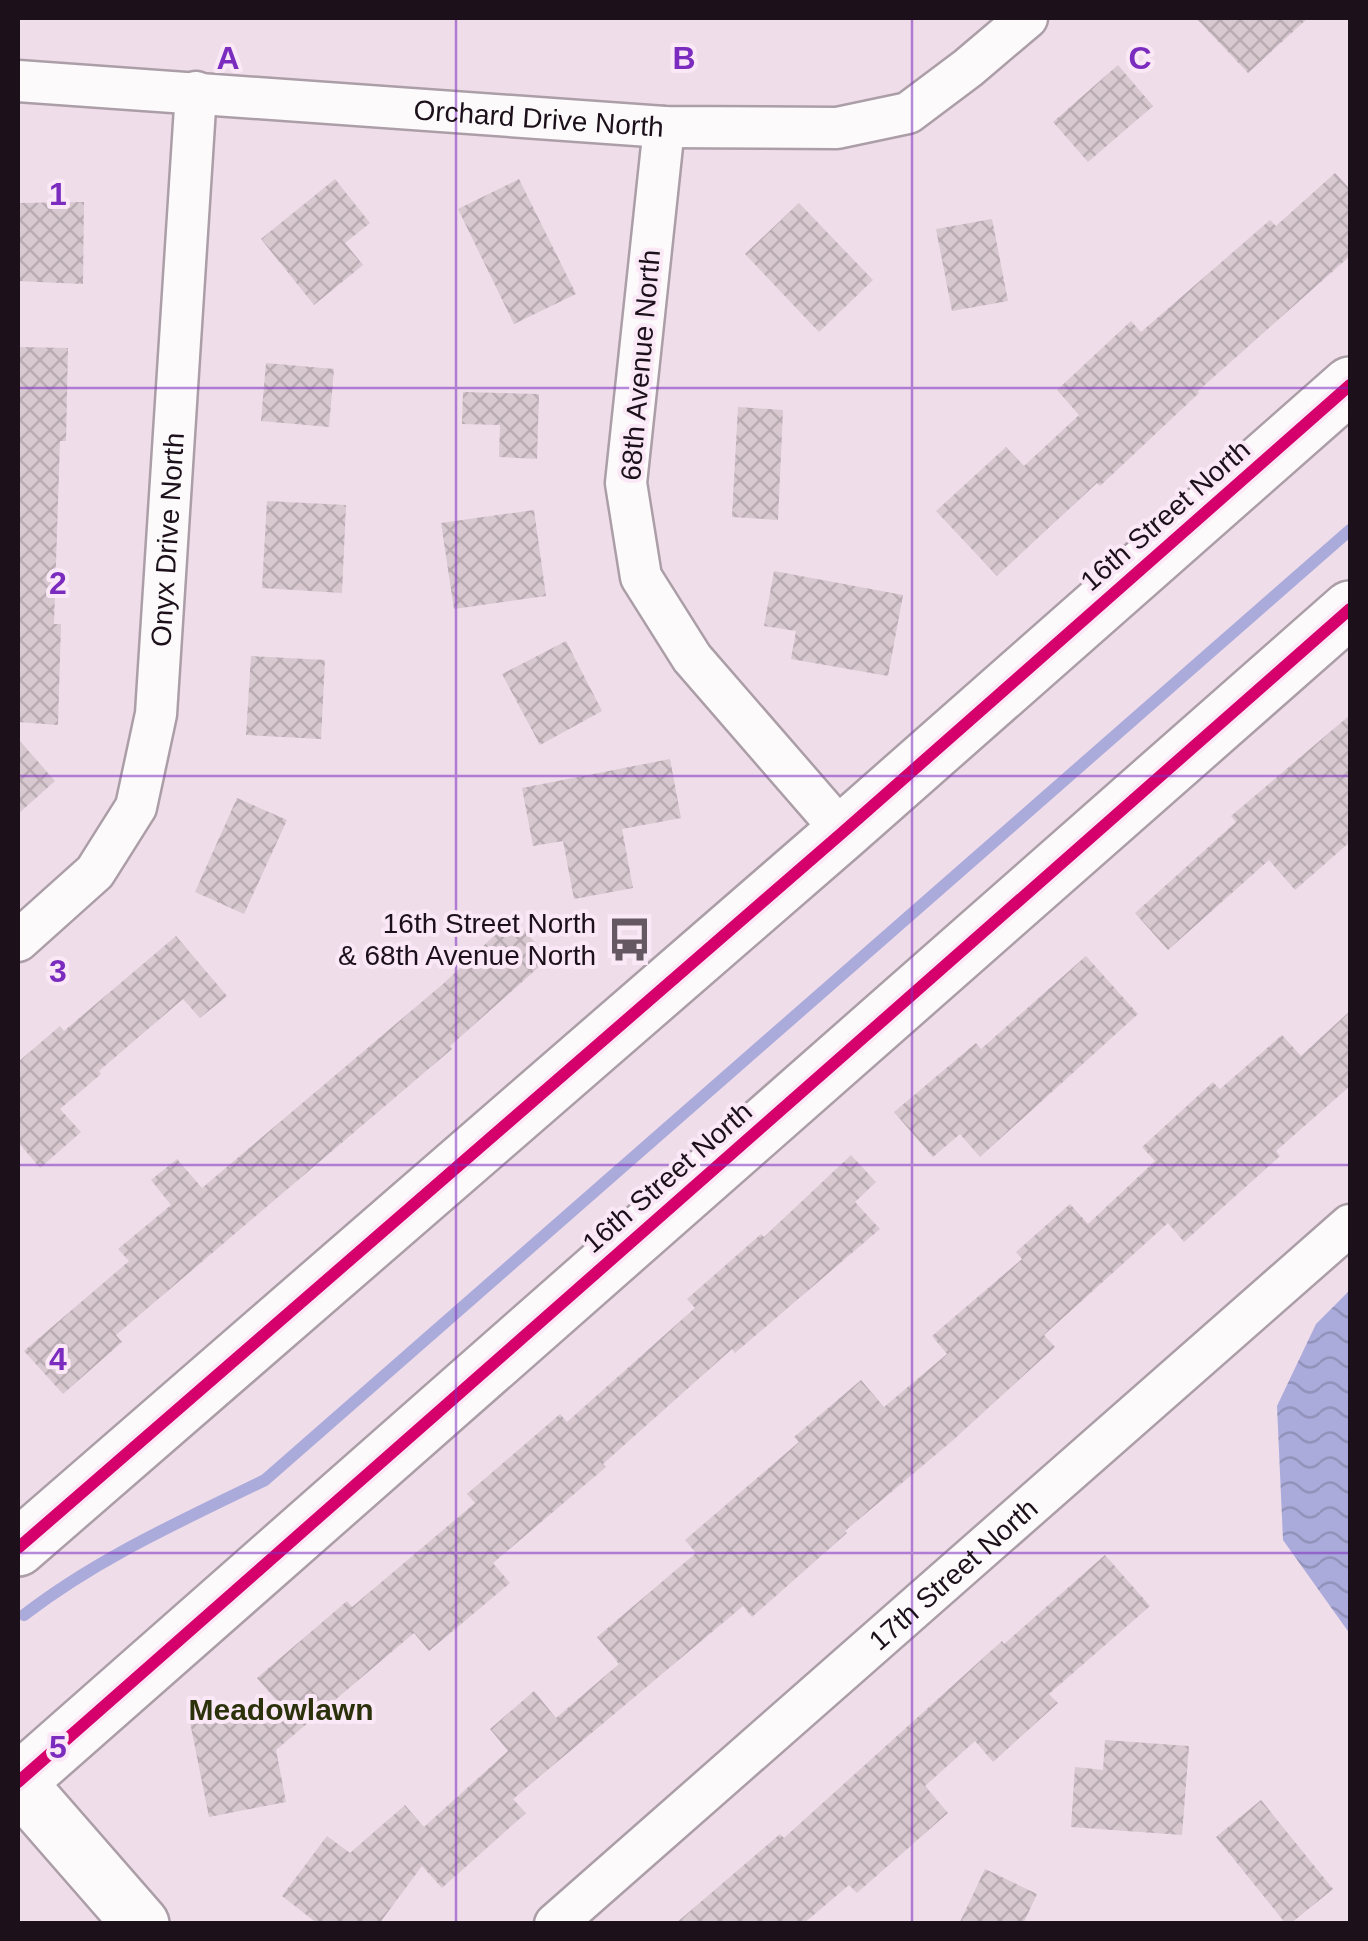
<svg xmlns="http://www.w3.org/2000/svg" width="1368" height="1941" font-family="Arial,sans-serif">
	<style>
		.water { fill: url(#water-waves) }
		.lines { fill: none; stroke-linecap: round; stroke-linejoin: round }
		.stream { stroke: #ababdb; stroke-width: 12 }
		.building { fill: url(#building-cross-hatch) }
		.street-casing { stroke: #ab9ea7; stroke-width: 45 }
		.secondary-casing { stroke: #ab9ea7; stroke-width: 60 }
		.street { stroke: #fdfafc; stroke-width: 40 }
		.secondary { stroke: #fdfafc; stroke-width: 55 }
		.cycleway-casing { stroke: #fbe8f6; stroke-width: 19 }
		.cycleway { stroke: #d6006c; stroke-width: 12 }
		.grid { fill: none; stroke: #7b2cbf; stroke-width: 2.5; stroke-opacity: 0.55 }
		.labels { text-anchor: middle; stroke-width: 8; stroke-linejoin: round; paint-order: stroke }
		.street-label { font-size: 28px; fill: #1c111a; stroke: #fbe8f6 }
		.poi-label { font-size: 28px; fill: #1c111a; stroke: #fbe8f6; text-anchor: end }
		.neighbourhood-label { font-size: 30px; font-weight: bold; fill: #2b320b; stroke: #fbe8f6 }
		.grid-label { font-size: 32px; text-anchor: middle; font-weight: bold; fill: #7b2cbf; stroke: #fbe8f6; stroke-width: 8; stroke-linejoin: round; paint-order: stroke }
	</style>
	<defs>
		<pattern id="water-waves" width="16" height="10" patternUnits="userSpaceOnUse" patternTransform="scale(2.5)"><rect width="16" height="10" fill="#ababdb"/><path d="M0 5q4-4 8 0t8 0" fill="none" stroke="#9392bb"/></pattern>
		<pattern id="building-cross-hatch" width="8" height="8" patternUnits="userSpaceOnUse" patternTransform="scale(2.5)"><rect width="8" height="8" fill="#d8c8d0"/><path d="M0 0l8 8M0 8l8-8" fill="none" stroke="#b9abb2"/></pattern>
	</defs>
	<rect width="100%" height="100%" fill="#efddea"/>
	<!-- water -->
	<path class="water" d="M 1350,1290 L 1350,1634 L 1283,1540 L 1277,1406 L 1316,1324 Z"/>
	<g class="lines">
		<!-- stream -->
		<path class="stream" d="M 24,1615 C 98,1558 181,1521 265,1480 L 1350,530"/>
	</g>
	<!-- building -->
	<path class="building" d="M 1196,18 L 1308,18 L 1248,73 Z
		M 1118,65 L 1153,106 L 1088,162 L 1053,122 Z
		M 1335,173 L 1350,189 L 1350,256 L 1198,391 L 1199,393 L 1100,486 L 1097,483 L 997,576 L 936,511 L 1006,447 L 1024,466 L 1079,415 L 1057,390 L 1131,321 L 1141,332 L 1270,220 L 1276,226 Z
		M 335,179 L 370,223 L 345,243 L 363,265 L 314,305 L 261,239 Z
		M 519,179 L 576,294 L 514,324 L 458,209 Z
		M 84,202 L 83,284 L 18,281 L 18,203 Z
		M 799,203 L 873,280 L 819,332 L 745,254 Z
		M 992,219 L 1008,301 L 952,311 L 936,229 Z
		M 18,347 L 68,348 L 66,441 L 60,441 L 54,624 L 61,624 L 58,725 L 18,722 Z
		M 266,363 L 334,369 L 329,427 L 261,421 Z
		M 463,392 L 539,394 L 537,459 L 499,457 L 500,425 L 462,424 Z
		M 738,407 L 783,410 L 778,520 L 732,517 Z
		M 267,501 L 346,505 L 342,593 L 262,588 Z
		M 534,510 L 546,596 L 454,609 L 441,523 Z
		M 774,571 L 903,595 L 888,676 L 791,659 L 796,631 L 764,626 Z
		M 566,641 L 602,711 L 540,745 L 502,674 Z
		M 251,656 L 325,660 L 321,739 L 246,735 Z
		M 1350,715 L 1350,842 L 1295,890 L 1269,860 L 1168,950 L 1135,913 L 1236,822 L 1231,816 Z
		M 18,739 L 55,781 L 18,814 Z
		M 670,759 L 681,818 L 622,829 L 633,888 L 574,899 L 563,841 L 533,846 L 522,788 Z
		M 237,798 L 287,820 L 244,914 L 195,892 Z
		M 513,918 L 549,958 L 450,1046 L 452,1049 L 116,1335 L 122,1342 L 63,1394 L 24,1351 L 129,1261 L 118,1249 L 171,1205 L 151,1180 L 177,1159 L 202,1188 L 443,984 Z
		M 176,936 L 227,996 L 200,1018 L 183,999 L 99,1071 L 101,1074 L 60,1109 L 81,1132 L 40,1168 L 18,1142 L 18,1062 L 60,1026 L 64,1031 Z
		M 1086,956 L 1138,1014 L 980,1157 L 960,1134 L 933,1157 L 894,1112 L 976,1043 L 981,1049 Z
		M 1350,1011 L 1350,1086 L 1276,1151 L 1280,1156 L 1184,1242 L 1168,1223 L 1044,1335 L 1055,1347 L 952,1441 L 845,1531 L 847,1533 L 752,1617 L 743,1606 L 513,1799 L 526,1813 L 442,1888 L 422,1866 L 379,1924 L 318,1924 L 282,1896 L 327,1836 L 350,1853 L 405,1805 L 424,1827 L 508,1751 L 490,1729 L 534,1691 L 556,1718 L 619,1664 L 597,1637 L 696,1553 L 685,1540 L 799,1442 L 794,1437 L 861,1380 L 884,1407 L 947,1354 L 932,1336 L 1022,1259 L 1016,1252 L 1070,1204 L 1088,1224 L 1155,1161 L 1142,1147 L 1213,1082 L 1220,1089 L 1282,1035 L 1301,1056 Z
		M 851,1155 L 876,1182 L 855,1202 L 880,1229 L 735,1353 L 732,1349 L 603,1464 L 606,1467 L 493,1563 L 510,1583 L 429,1651 L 414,1633 L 276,1750 L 286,1802 L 209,1817 L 189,1717 L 277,1701 L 257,1678 L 347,1601 L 352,1607 L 475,1503 L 467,1494 L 560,1414 L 567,1422 L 695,1308 L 687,1299 L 761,1234 L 764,1237 Z
		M 1105,1555 L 1150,1606 L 1049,1694 L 1058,1703 L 993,1762 L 975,1741 L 925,1786 L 948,1813 L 857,1893 L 849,1885 L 803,1924 L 675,1924 L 780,1834 L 784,1838 L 1002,1641 L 1004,1644 Z
		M 1105,1740 L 1189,1746 L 1182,1835 L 1071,1827 L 1075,1767 L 1103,1770 Z
		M 1261,1800 L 1333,1889 L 1290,1924 L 1286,1924 L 1216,1837 Z
		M 985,1869 L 1037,1894 L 1023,1924 L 959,1924 Z"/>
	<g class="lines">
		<defs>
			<g id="street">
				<path id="s1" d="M 18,81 L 664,127 L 837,128 L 908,113 L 968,68 L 1027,18"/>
				<path d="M 664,127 L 626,483 L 641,577 L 692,658 L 843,832"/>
				<path id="s2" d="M 18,941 L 95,872 L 136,807 L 156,714 L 196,92"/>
				<path id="s3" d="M 555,1924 L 1350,1225"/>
			</g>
			<path id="secondary" d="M 18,1548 L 843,832 L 1350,385
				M 18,1782 L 1350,609
				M 18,1783 L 141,1924"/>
		</defs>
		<!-- street casing -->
		<use href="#street" class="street-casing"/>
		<!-- secondary casing -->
		<use href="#secondary" class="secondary-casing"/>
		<!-- street -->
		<use href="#street" class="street"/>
		<!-- secondary -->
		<use href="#secondary" class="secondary"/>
		<defs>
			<path id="cycleway" d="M 18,1548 L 843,832 L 1350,385
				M 18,1782 L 1350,609"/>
		</defs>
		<!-- cycleway casing -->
		<use href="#cycleway" class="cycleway-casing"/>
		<!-- cycleway -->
		<use href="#cycleway" class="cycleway"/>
	</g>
	<!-- grid -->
	<path class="grid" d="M 456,18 L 456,1924M 912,18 L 912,1924M 18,388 L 1350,388M 18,776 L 1350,776M 18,1165 L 1350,1165M 18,1553 L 1350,1553"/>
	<!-- icons -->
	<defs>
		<symbol id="bus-bare" viewBox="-9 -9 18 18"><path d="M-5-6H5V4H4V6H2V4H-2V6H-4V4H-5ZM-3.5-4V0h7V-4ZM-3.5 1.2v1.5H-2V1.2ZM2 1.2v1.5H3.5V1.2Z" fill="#665863" stroke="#fbe8f6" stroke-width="2.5" paint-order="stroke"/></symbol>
	</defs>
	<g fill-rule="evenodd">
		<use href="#bus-bare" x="598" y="908" width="63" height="63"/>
	</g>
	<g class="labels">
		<!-- street labels -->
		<g class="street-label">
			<text dy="10" stroke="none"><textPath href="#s1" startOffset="522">Orchard Drive North</textPath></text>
			<text transform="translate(640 365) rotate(-85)" y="10">68th Avenue North</text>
			<text transform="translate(1165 515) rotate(-41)" y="10">16th Street North</text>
			<text dy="10" stroke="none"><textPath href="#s2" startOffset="450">Onyx Drive North</textPath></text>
			<text transform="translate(667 1177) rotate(-41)" y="10">16th Street North</text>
			<text dy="10" stroke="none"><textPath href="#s3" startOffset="530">17th Street North</textPath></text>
		</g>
		<!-- poi labels -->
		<g class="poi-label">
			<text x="596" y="933">16th Street North<tspan x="596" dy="32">&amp; 68th Avenue North</tspan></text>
		</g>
		<!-- neighbourhood labels -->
		<g class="neighbourhood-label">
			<text x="281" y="1720">Meadowlawn</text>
		</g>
	</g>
	<g class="grid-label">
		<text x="228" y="69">A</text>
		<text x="684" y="69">B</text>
		<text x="1140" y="69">C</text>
		<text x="58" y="205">1</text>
		<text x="58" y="594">2</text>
		<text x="58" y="982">3</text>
		<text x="58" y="1370">4</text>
		<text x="58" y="1758">5</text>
	</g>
	<!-- border -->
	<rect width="1368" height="1941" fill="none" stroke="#1c111a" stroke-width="40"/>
</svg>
